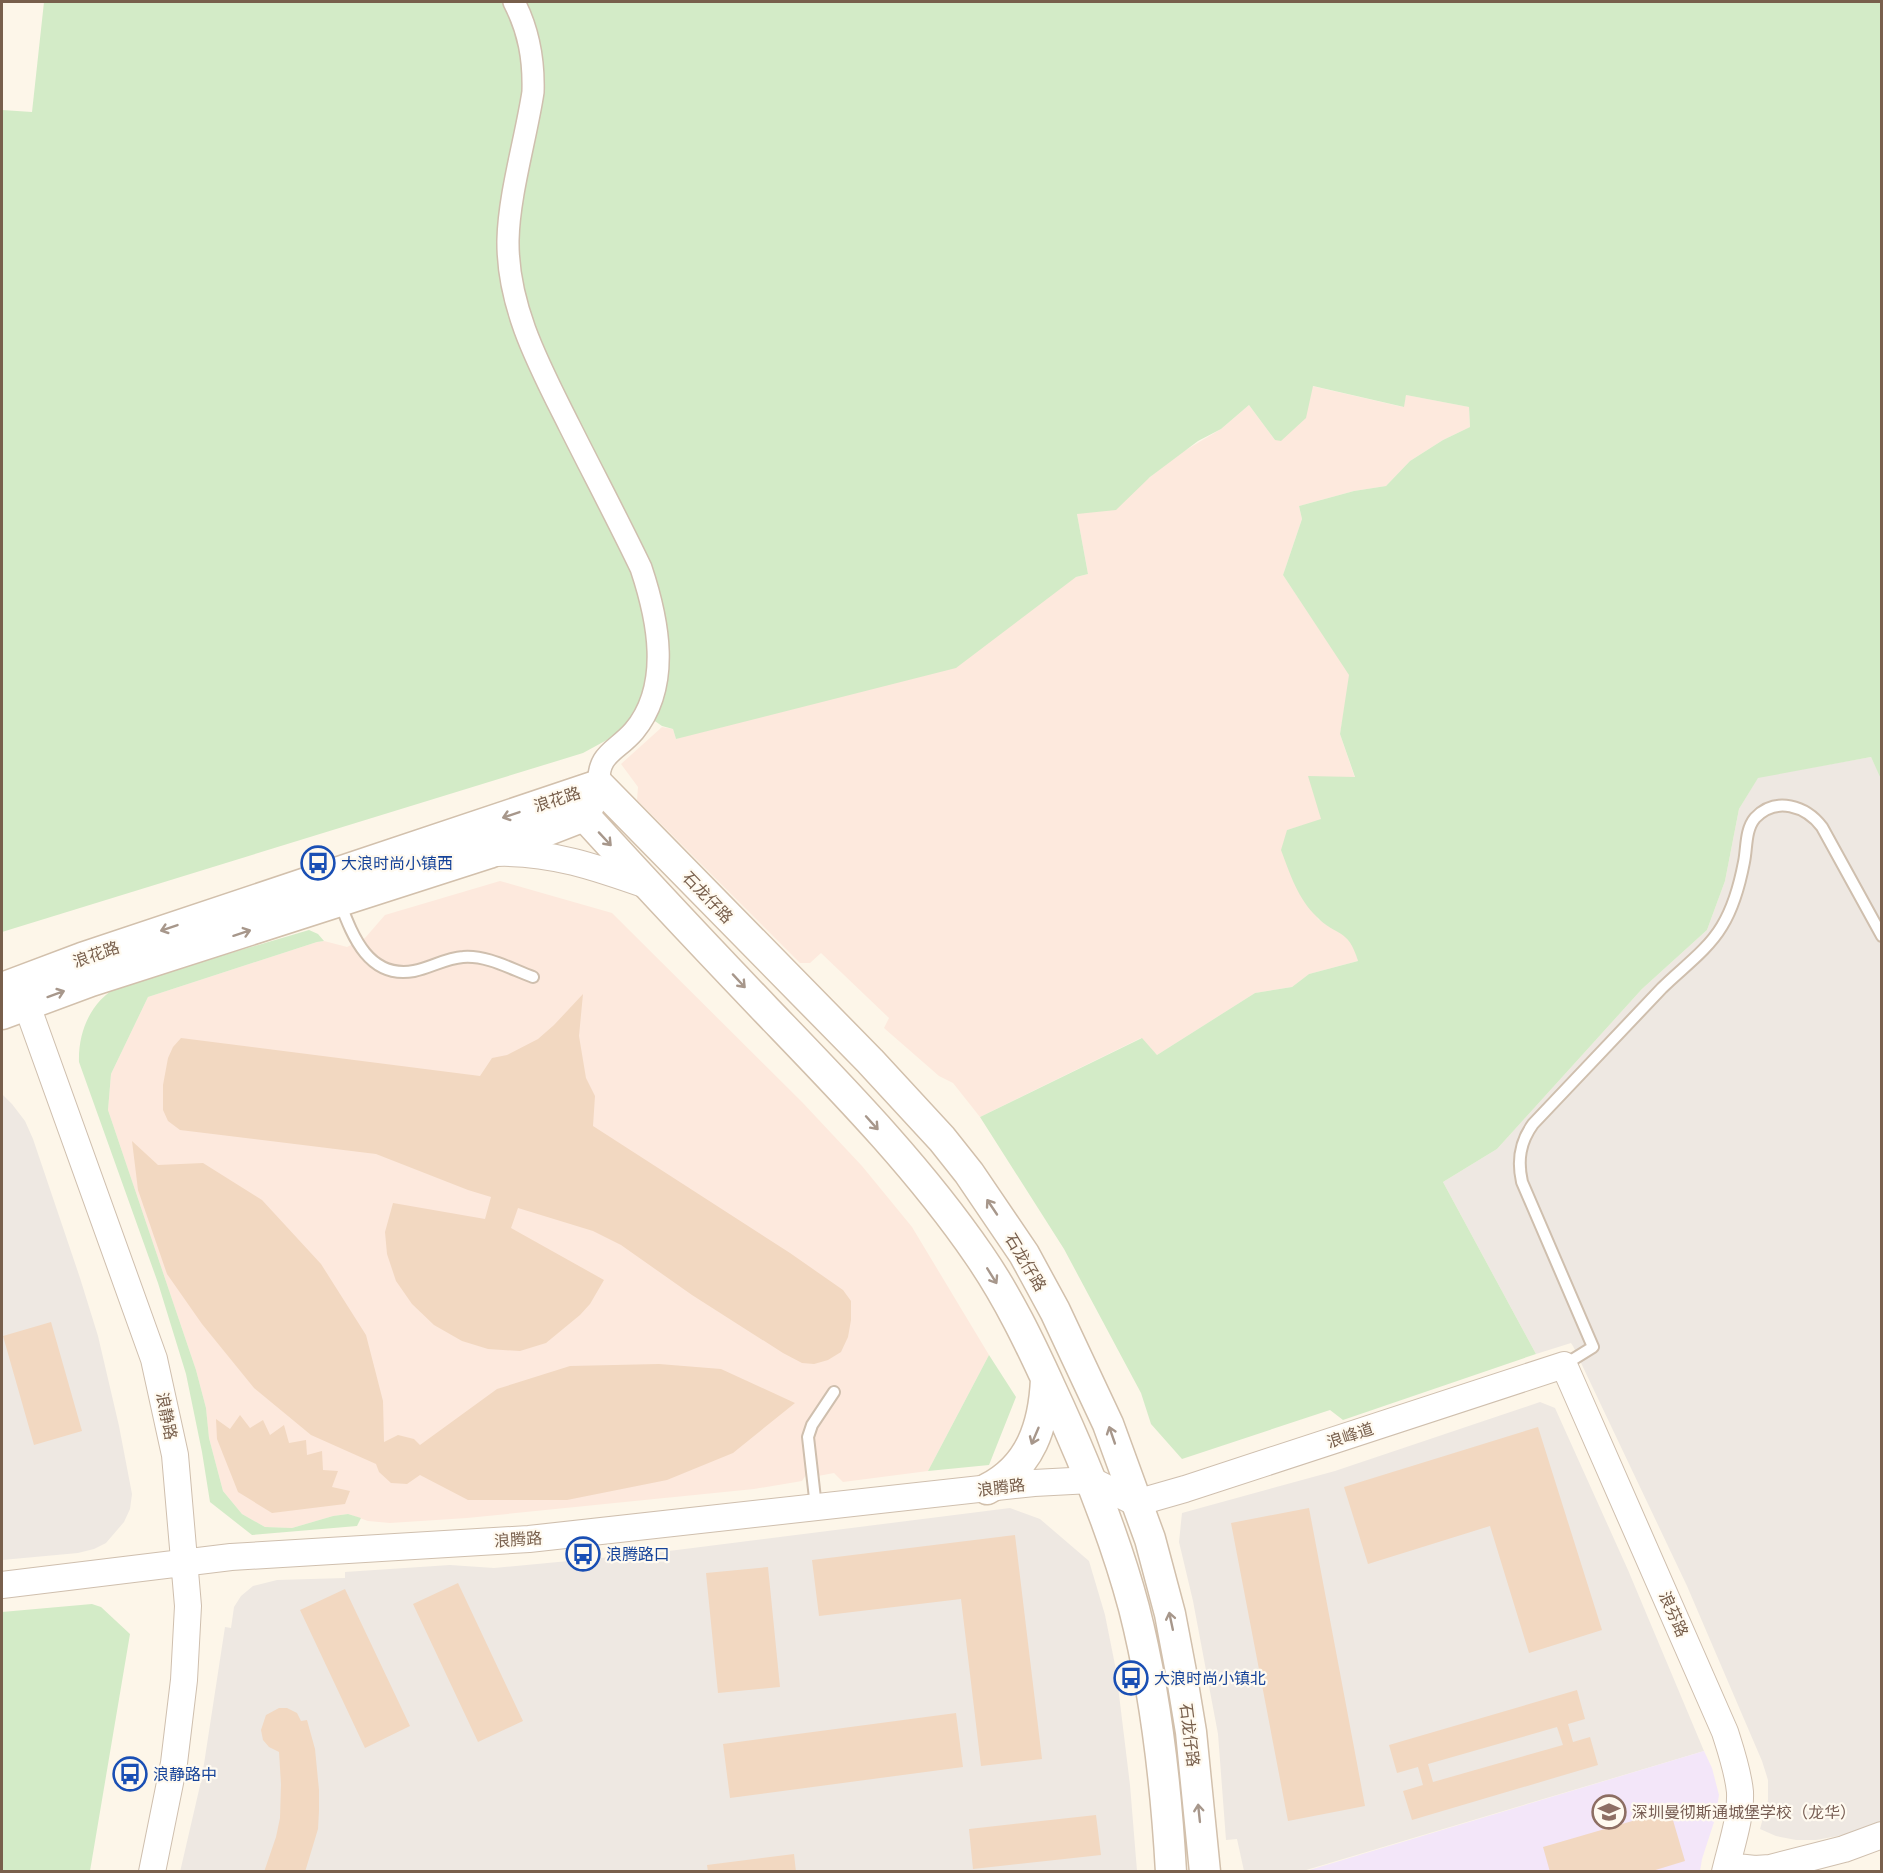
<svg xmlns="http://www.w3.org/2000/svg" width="1883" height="1873" font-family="'Varela Round','Noto Sans SC',sans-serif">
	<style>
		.commercial { fill: #fde9dd }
		.industrial { fill: #eee8e2 }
		.education { fill: #f3e6f9 }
		.green { fill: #d3ebc7 }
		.building { fill: #f2d8c1; fill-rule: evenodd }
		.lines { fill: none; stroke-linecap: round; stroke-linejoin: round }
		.service-casing { stroke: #cfbfae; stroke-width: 14 }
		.minor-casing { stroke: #cfbfae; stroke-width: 24 }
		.tertiary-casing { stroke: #cfbfae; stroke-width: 28 }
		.secondary-casing { stroke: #d2c0ac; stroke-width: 33 }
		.service { stroke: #fff; stroke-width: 10 }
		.minor { stroke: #fff; stroke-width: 21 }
		.tertiary { stroke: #fff; stroke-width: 26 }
		.secondary { stroke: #fff; stroke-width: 30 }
		.oneway { stroke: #a7978b }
		.labels { text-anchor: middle; stroke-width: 4.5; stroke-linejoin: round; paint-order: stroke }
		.street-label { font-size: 16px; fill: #785f4c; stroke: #fffaf0 }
		.transit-label { font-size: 16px; fill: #164399; stroke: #fffaf0; text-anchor: start }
		.education-label { font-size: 16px; fill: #785e54; stroke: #fffaf0; text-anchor: start }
	</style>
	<rect width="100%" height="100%" fill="#fdf6e9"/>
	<!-- commercial -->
	<path class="commercial" d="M 1312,386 L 1403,407 L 1406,395 L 1469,407 L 1470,427 L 1443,440 L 1410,461 L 1386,486 L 1354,491 L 1299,506 L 1302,519 L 1283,575 L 1350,675 L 1340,734 L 1355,778 L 1321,820 L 1287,830 L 1318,919 L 1345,936 L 1354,947 L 1358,961 L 1309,974 L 1292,987 L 1255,993 L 1157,1055 L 1141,1038 L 980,1117 L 953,1083 L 939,1076 L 884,1028 L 889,1018 L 821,953 L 810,963 L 800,963 L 637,800 L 638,787 L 621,764 L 662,727 L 673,729 L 676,739 L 1076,577 L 1088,574 L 1077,514 L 1149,478 L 1174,457 L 1221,429 L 1249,405 L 1275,440 Z
		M 500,881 L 612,913 L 802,1102 L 862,1166 L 912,1227 L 989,1355 L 928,1471 L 843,1482 L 834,1473 L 818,1476 L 806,1475 L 802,1481 L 754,1489 L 467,1518 L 390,1523 L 368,1521 L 348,1514 L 333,1516 L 292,1528 L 265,1527 L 242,1514 L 223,1491 L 209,1438 L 206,1408 L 196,1370 L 108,1110 L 111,1074 L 148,997 L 317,942 L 324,941 L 347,947 L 365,938 L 385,915 Z"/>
	<!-- industrial -->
	<path class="industrial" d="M 1871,757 L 1882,779 L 1881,1823 L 1843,1835 L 1816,1840 L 1796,1840 L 1776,1836 L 1760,1829 L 1768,1800 L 1768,1780 L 1762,1761 L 1687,1586 L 1573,1346 L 1571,1343 L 1536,1354 L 1443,1182 L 1497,1149 L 1642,989 L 1707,930 L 1725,881 L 1739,809 L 1758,777 Z
		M 2,1094 L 12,1104 L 25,1121 L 33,1139 L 80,1278 L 98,1336 L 119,1426 L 132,1494 L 130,1509 L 124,1522 L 106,1543 L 94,1549 L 78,1553 L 2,1560 Z
		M 1540,1402 L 1555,1408 L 1628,1570 L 1704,1751 L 1303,1871 L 1244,1871 L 1237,1839 L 1226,1840 L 1218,1734 L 1193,1601 L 1179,1542 L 1182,1513 L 1335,1471 Z
		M 1010,1508 L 1040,1519 L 1089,1561 L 1105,1615 L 1116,1670 L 1130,1785 L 1137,1871 L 180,1872 L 202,1777 L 225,1627 L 231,1628 L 234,1607 L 241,1596 L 253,1586 L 277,1580 L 345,1578 L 345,1572 L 450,1565 L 494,1568 L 653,1553 Z"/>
	<!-- education -->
	<path class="education" d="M 1704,1751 L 1712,1768 L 1719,1795 L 1715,1819 L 1702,1859 L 1700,1871 L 1303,1872 Z"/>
	<!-- green -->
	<path class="green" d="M 44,2 L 1881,2 L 1881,779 L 1871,757 L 1758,778 L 1739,809 L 1725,881 L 1707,930 L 1642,989 L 1497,1149 L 1443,1182 L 1536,1354 L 1343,1420 L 1330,1410 L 1182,1459 L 1151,1424 L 1141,1393 L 1064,1249 L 980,1117 L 1142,1038 L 1157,1055 L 1255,993 L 1292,987 L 1309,974 L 1358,961 C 1348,927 1336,937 1317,917 C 1298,899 1290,874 1281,850 L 1287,830 L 1321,819 L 1308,776 L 1355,777 L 1340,734 L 1349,675 L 1283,575 L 1302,519 L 1299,506 L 1354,491 L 1386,486 L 1410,461 L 1443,440 L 1470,427 L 1469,407 L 1406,395 L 1404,407 L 1313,386 L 1306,418 L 1281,441 L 1275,440 L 1249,405 L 1221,429 L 1198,441 L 1150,477 L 1116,510 L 1077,514 L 1088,574 L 1076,577 L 956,668 L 676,739 L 673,729 L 662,726 L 639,710 L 616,735 L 583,753 L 2,932 L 2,110 L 32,112 Z
		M 309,930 L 318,934 L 324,941 L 317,942 L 148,997 L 111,1074 L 108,1110 L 196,1370 L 206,1408 L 209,1438 L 223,1491 L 242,1514 L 265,1527 L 292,1528 L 333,1516 L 348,1514 L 361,1518 L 357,1526 L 252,1535 L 210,1502 L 202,1452 L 186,1374 L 158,1283 L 79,1062 C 78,1031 91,1001 119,986 Z
		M 989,1355 L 1016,1397 L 989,1465 L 928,1471 Z
		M 92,1604 L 101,1607 L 130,1634 L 90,1871 L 2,1871 L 2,1612 Z"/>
	<!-- building -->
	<path class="building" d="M 583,994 L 579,1036 L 586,1078 L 595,1096 L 593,1126 L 790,1253 L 843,1290 L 851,1301 L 851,1320 L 848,1337 L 841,1352 L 828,1360 L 814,1364 L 802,1363 L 783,1353 L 692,1295 L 621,1245 L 593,1231 L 518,1208 L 511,1228 L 604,1280 L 590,1304 L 580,1315 L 546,1343 L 520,1351 L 488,1349 L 462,1341 L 434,1325 L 412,1304 L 396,1281 L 387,1254 L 385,1232 L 393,1203 L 485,1219 L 491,1197 L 468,1190 L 376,1154 L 180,1130 L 168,1121 L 163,1110 L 163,1085 L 168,1058 L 173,1047 L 181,1038 L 480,1076 L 492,1058 L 507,1055 L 538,1039 L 554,1025 Z
		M 132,1141 L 158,1165 L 203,1163 L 262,1200 L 321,1264 L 366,1335 L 383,1401 L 384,1442 L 398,1435 L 414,1439 L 420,1445 L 497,1389 L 570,1366 L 659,1364 L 721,1369 L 795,1403 L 733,1453 L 667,1480 L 567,1500 L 468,1500 L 420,1475 L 407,1484 L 391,1483 L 379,1472 L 376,1464 L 311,1435 L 254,1388 L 202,1324 L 167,1274 L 138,1190 Z
		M 51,1322 L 82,1431 L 34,1445 L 3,1336 Z
		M 240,1415 L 250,1428 L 263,1420 L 270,1435 L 284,1425 L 289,1443 L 306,1440 L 307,1455 L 322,1451 L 323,1470 L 338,1471 L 332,1487 L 350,1491 L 345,1504 L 272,1513 L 238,1492 L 217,1439 L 216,1419 L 230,1429 Z
		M 1538,1427 L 1602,1630 L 1529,1653 L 1490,1526 L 1368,1564 L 1344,1487 Z
		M 1309,1508 L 1365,1806 L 1288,1821 L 1231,1523 Z
		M 1015,1535 L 1042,1759 L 981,1766 L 961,1599 L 819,1616 L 812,1560 Z
		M 768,1567 L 780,1687 L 718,1693 L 706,1573 Z
		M 458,1583 L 523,1721 L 478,1742 L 413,1604 Z
		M 345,1589 L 410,1726 L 365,1748 L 300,1610 Z
		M 1577,1690 L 1585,1719 L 1568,1724 L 1573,1742 L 1590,1737 L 1598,1765 L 1412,1820 L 1403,1791 L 1423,1785 L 1418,1767 L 1397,1773 L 1389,1745 ZM 1557,1727 L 1563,1745 L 1433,1782 L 1428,1764 Z
		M 279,1708 L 287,1708 L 297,1713 L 301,1721 L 307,1720 L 315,1749 L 319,1790 L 319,1811 L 318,1829 L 305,1872 L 264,1872 L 276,1837 L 280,1818 L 281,1784 L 279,1752 L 269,1747 L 263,1740 L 261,1730 L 266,1715 Z
		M 956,1713 L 963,1767 L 730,1798 L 723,1744 Z
		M 1670,1810 L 1685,1861 L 1649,1872 L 1550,1872 L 1543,1847 Z
		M 1096,1815 L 1101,1855 L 973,1869 L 969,1829 Z
		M 794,1854 L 796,1872 L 708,1872 L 707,1865 Z"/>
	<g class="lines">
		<defs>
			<path id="service" d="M 340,903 C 353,937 369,979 414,971 C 430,968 446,958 463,957 C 487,955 511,969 533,977
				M 1564,1365 L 1593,1347 L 1522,1182 C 1517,1160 1520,1142 1533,1124 C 1576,1079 1619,1033 1662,988 C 1682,968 1707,951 1722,926 C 1733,908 1740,883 1744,862 C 1747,848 1745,830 1755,818 C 1776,796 1806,806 1822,827 L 1882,936
				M 816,1507 L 808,1437 L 812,1425 L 834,1392"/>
			<path id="minor" d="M 514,2 C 529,31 534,59 533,92 C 526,138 509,194 508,240 C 507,307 540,367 569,425 C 593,473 618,520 641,568 C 658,619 672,685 634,731 C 616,752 597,753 599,785"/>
			<path id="tertiary" d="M 496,853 C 550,851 598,868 649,886
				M 20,986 L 154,1359 L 175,1455 L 188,1606 L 184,1680 L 174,1763 L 152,1872
				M 2,1585 L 231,1557 L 529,1539 L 1034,1483 L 1091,1480 L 1136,1503 L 1185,1489 L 1564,1365 L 1725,1732 C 1731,1751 1738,1771 1740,1792 C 1741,1819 1731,1846 1725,1872
				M 1727,1866 L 1755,1869 L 1770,1868 L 1844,1849 L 1882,1835"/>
			<path id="secondary" d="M 599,785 L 870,1061 L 942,1139 L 969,1173 L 1024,1254 L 1055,1311 L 1108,1424 L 1150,1539 L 1170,1614 L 1181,1672 L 1191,1732 L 1205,1872
				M 572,802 C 636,873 701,942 767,1011 C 841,1088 918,1166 979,1255 C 1008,1297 1030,1343 1051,1389 C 1084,1460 1114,1533 1134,1608 C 1156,1694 1166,1783 1171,1872
				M 2,988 L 82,958 L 599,785 L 584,816 L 489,853 L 91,981 L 2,1014
				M 987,1489 C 1031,1467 1044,1425 1046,1379"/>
		</defs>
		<!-- service casing -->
		<use href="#service" class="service-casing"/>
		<!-- minor casing -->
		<use href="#minor" class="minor-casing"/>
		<!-- tertiary casing -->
		<use href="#tertiary" class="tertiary-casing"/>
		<!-- secondary casing -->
		<use href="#secondary" class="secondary-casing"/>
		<!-- service -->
		<use href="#service" class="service"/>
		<!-- minor -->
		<use href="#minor" class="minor"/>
		<!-- tertiary -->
		<use href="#tertiary" class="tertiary"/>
		<!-- secondary -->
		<use href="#secondary" class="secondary"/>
	</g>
	<!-- one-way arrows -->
	<defs><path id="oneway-shaft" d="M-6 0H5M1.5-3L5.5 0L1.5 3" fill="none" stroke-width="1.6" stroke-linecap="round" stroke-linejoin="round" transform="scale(1.5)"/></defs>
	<g class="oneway">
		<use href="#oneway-shaft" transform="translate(511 815) rotate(161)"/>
		<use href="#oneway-shaft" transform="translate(605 839) rotate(47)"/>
		<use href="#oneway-shaft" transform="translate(169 928) rotate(161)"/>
		<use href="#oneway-shaft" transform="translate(242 933) rotate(-18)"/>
		<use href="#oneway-shaft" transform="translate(739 981) rotate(47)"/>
		<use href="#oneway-shaft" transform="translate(56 994) rotate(-20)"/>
		<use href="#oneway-shaft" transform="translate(872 1123) rotate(48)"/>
		<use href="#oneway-shaft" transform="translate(992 1207) rotate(-124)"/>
		<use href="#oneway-shaft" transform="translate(992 1276) rotate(58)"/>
		<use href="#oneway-shaft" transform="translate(1112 1435) rotate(-109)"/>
		<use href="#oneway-shaft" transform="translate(1035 1436) rotate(113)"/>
		<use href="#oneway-shaft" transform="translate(1171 1621) rotate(-102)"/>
		<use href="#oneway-shaft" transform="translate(1199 1813) rotate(-96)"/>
	</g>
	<!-- icons -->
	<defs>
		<symbol id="bus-ring" viewBox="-11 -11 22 22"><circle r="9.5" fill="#fffaf0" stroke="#1a4fb4" stroke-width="1.5"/><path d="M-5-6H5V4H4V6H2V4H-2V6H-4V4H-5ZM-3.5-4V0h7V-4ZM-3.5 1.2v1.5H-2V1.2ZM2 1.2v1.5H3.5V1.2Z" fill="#1a4fb4"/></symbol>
		<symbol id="school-ring" viewBox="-11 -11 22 22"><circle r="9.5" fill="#fffaf0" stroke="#8d6e63" stroke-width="1.5"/><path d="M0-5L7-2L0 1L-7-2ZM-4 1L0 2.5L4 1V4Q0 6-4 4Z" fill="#8d6e63"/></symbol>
	</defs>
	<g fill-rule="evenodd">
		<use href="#bus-ring" x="299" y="844" width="38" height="38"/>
		<use href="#bus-ring" x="564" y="1535" width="38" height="38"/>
		<use href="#bus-ring" x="1112" y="1659" width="38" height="38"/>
		<use href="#bus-ring" x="111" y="1755" width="38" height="38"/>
		<use href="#school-ring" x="1590" y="1793" width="38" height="38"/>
	</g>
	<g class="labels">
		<!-- street labels -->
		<g class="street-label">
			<text transform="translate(557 799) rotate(-18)" y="6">浪花路</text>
			<text transform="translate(708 897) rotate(46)" y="6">石龙仔路</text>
			<text transform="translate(96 954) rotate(-19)" y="6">浪花路</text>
			<text transform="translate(1026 1262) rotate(59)" y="6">石龙仔路</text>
			<text transform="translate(167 1416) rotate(79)" y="6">浪静路</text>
			<text transform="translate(1350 1435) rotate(-18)" y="6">浪峰道</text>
			<text transform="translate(1001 1487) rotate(-7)" y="6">浪腾路</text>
			<text transform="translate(518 1539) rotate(-4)" y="6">浪腾路</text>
			<text transform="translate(1674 1614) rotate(66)" y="6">浪芬路</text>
			<text transform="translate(1190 1735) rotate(83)" y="6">石龙仔路</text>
		</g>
		<!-- transit labels -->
		<g class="transit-label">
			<text x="341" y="869">大浪时尚小镇西</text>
			<text x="606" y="1560">浪腾路口</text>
			<text x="1154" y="1684">大浪时尚小镇北</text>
			<text x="153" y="1780">浪静路中</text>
		</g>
		<!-- education labels -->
		<g class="education-label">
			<text x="1632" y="1818">深圳曼彻斯通城堡学校（龙华）</text>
		</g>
	</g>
	<!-- border -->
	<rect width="1883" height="1873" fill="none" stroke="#785f4c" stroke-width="6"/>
</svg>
